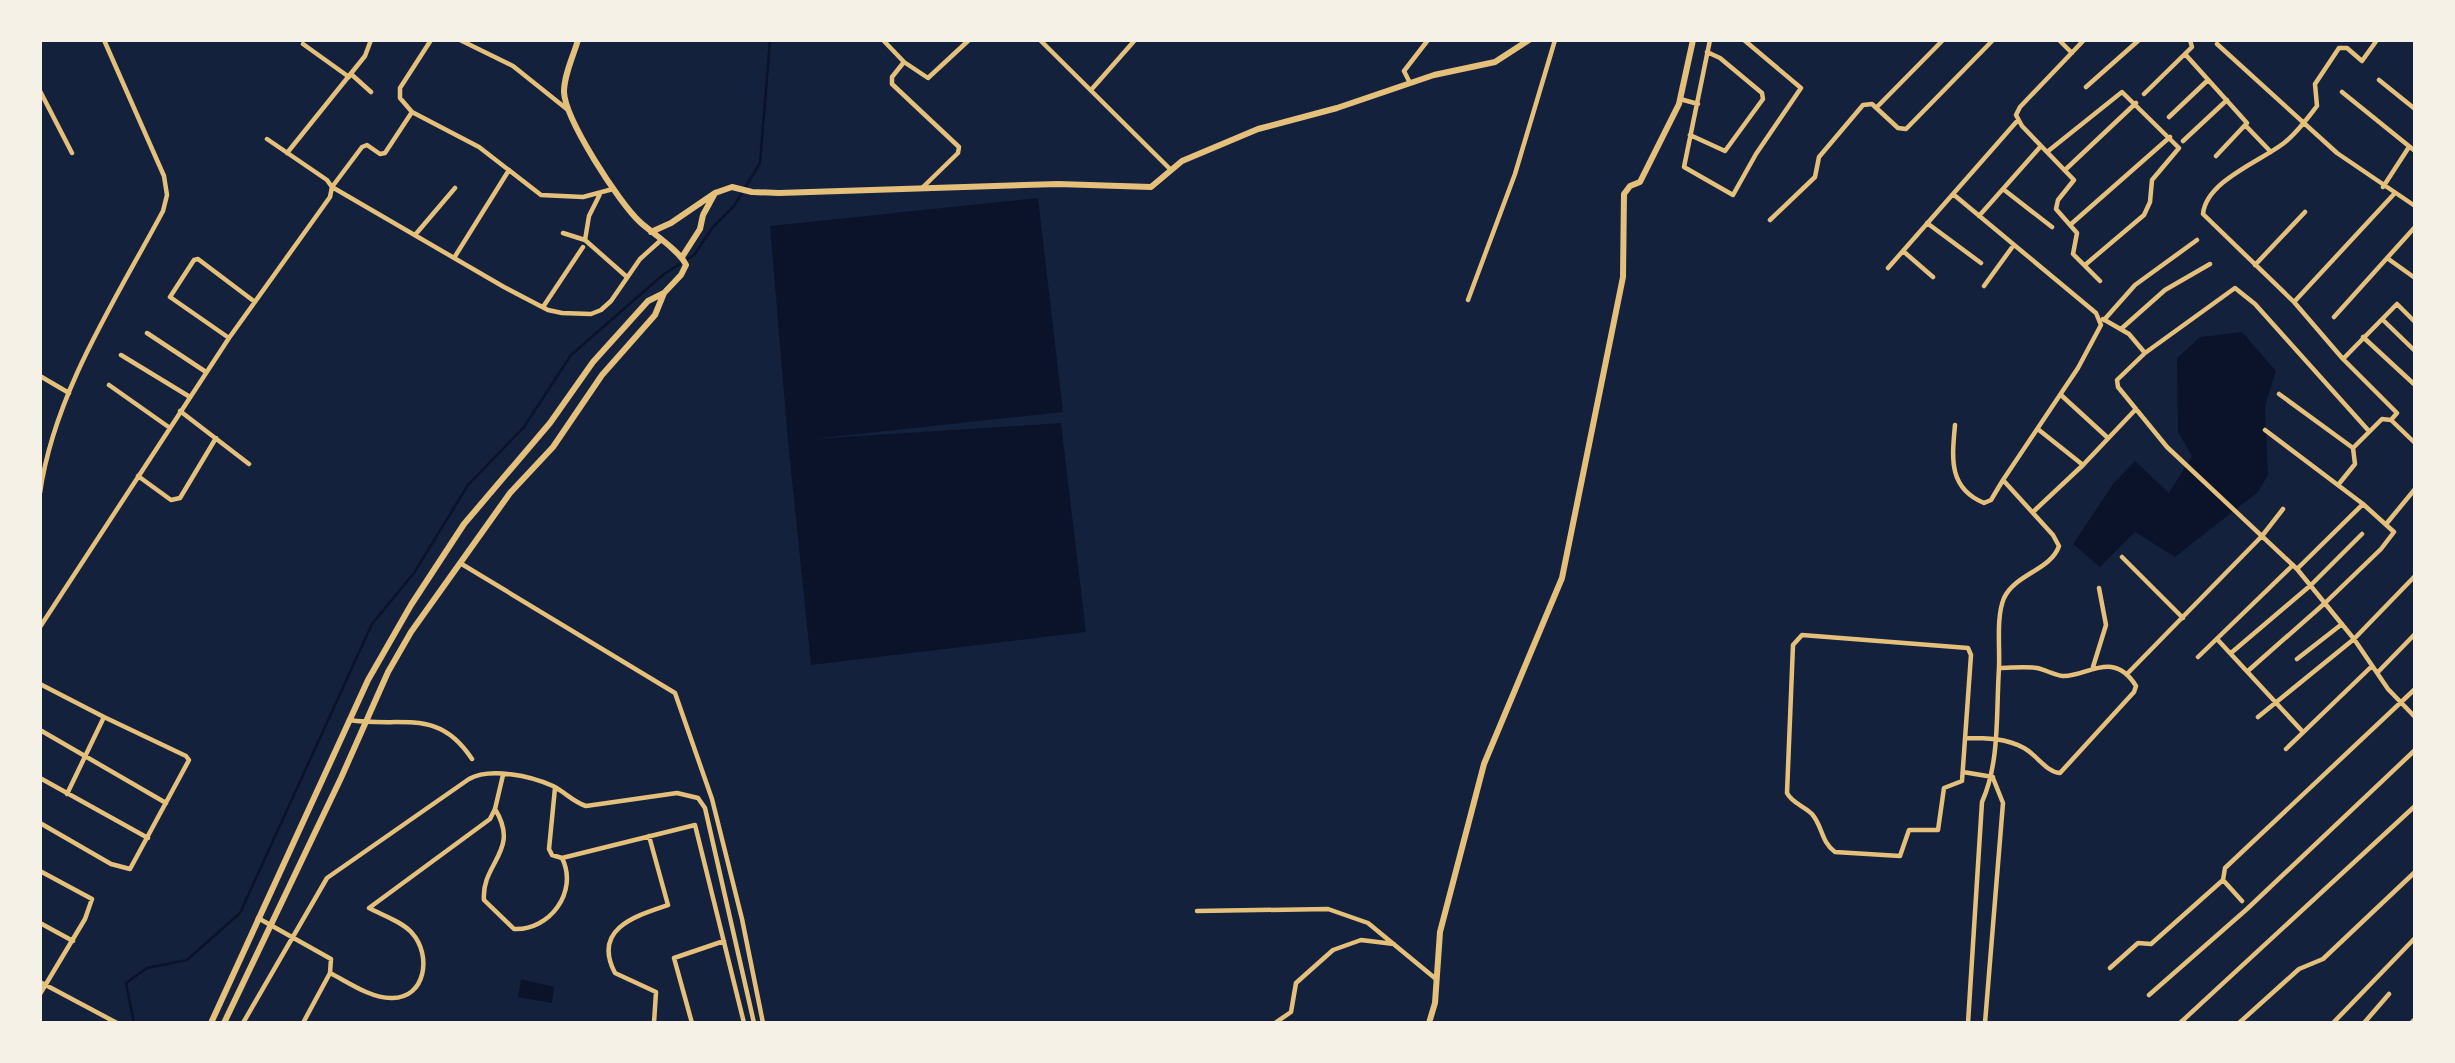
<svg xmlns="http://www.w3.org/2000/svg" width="2455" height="1063" font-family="'Sofia Sans Condensed',sans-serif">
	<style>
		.water { fill: #0b132b }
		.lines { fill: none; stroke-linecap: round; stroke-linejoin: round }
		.stream { stroke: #0b132b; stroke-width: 2.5 }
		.minor { stroke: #e5c07b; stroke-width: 4.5 }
		.tertiary { stroke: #e5c07b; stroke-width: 6 }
	</style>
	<rect width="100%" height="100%" fill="#14213d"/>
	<!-- water -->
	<path class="water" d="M 1038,198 L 1063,412 L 813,439 L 1061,423 L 1086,632 L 811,665 L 788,441 L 770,226 Z
		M 2242,332 L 2276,371 L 2265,407 L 2268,475 L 2258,492 L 2175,557 L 2135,532 L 2100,567 L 2073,544 L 2113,484 L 2135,461 L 2169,493 L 2192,456 L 2178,432 L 2177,358 L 2200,337 Z
		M 521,979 L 554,987 L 552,1003 L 518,997 Z"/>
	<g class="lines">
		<!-- stream -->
		<path class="stream" d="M 134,1023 L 126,983 L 147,968 L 187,960 L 240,913 L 372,624 L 414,573 L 468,485 L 524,427 L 571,355 L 664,274 L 694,255 L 713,227 L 734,206 L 760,163 L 770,40"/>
		<!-- minor -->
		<path class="minor" d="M 431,40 L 400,88 L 400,98 L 412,112 L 479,147 L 541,195 L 583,197 L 613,189
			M 460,40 L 513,66 L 568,110
			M 883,40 L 904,62 L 928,78 L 969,40
			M 1040,40 L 1170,169
			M 1710,40 L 1684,167 L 1733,195 L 1756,154 L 1801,88 L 1744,40
			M 2059,40 L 2072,53
			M 2084,40 L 2020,107 L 2016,115 L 2022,126 L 2074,180 L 2058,200 L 2056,209 L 2077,233 L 2073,254 L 2100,281
			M 2377,40 L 2362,61 L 2347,48 L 2339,48 L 2315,84 L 2317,106 C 2307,119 2297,133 2284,143 C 2261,161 2206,181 2203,214 L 2294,302 L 2343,359 L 2397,413 L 2391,420
			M 303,44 L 349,77
			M 2217,44 L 2337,153 L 2415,206
			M 2185,54 L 2247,123 L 2216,156
			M 904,62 L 892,77 L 892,84 L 959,147 L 958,153 L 922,188
			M 351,74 L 371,92
			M 2379,80 L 2415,109
			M 1410,83 L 1404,71 L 1428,40
			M 2086,87 L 2139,40
			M 1091,90 L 1135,40
			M 40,91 L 72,153
			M 2342,92 L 2415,151
			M 2144,94 L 2192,47 L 2190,40
			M 1680,99 L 1698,104
			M 1876,108 L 1943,40
			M 2169,117 L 2208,80
			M 2246,126 L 2271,152
			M 1690,135 L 1725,151 L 1763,99 L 1762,93 L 1720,58 L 1707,52
			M 267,139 L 327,180 L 332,187 L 504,287 L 548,310 L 562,313 L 591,314 L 601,310 L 611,301 L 640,259 L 660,241
			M 2183,141 L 2227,100
			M 2047,152 L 2122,92 L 2179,148 L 2152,180 L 2150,202 L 2144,215 L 2085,265
			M 287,153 L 365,56 L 371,40
			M 2065,170 L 2136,103
			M 2383,187 L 2409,147
			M 2003,189 L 2052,227
			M 1953,194 L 2096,313 L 2101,325 L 2078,368 L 2003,480 L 2053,535 L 2059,546 C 2051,570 2015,574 2004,598 C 1996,617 2000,647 1999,668
			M 1979,216 L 2041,146
			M 1770,220 L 1815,177 L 1819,157 L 1863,105 L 1872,104 L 1898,128 L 1906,129 L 1993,40
			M 1927,223 L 1981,263
			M 2070,225 L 2170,137
			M 563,233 L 585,240 L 589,216 L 600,194
			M 415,235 L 455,188
			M 585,240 L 627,277
			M 1903,251 L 1933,277
			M 454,258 L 509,170
			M 2387,258 L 2415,278
			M 2255,265 L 2305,212
			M 1888,268 L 2018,120
			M 1984,286 L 2013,246
			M 1468,300 L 1515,174 L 1555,40
			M 2294,302 L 2394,194
			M 543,307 L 583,247
			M 2334,317 L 2415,227
			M 2103,319 L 2129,334 L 2145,353
			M 2104,320 L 2135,285 L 2197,240
			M 2383,320 L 2415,351
			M 2121,329 L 2165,290 L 2210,264
			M 147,333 L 206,372
			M 2363,337 L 2415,385
			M 229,338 L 170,297 L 194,260 L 198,259 L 255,302
			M 121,355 L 190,397
			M 2343,359 L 2397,304 L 2415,322
			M 40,376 L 69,393
			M 109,385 L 170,428
			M 2279,394 L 2353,448 L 2355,464 L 2338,485
			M 2061,395 L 2108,438
			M 180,411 L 249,464
			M 1955,425 C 1952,458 1948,488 1984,503 L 1991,500 L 2003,480
			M 2039,430 L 2083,465
			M 2368,430 L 2255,304 L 2235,288 L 2145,353 L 2117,380 L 2118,387 L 2167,447 L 2297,569 L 2354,639 L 2388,689 L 2415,717
			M 2353,448 L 2382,419 L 2391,420 L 2415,443
			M 138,476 L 171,500 L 180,498 L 216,438
			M 40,493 C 54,393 116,299 163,211 L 167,195 L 164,176 L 104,40
			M 2033,512 L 2083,465 L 2136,409
			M 2387,523 L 2415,489
			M 2122,557 L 2183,618
			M 460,563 L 675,693 L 712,799 L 742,919 L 763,1023
			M 2297,569 L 2363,504
			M 40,627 L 229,338 L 330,197 L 332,187 L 362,147 L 367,145 L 380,154 L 385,153 L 412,112
			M 1802,635 L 1968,648 L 1971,655 L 1962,781 L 1944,788 L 1938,830 L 1909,830 L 1900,856 L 1835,852 C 1821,842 1823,827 1812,814 C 1804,806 1792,803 1787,793 L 1793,645 Z
			M 2217,639 L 2303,732
			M 2231,653 L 2311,585 L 2362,534
			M 2198,657 L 2293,565
			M 2297,659 L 2342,624
			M 2093,667 L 2106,625 L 2099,588
			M 2249,670 L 2325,603 L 2381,549 L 2394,532 L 2363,504 L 2265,430
			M 2377,673 L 2415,634
			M 2127,674 L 2262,536 L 2283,509
			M 40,684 L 104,717
			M 2258,717 L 2354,639 L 2415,576
			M 349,720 C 403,728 438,707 472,759
			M 40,730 L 166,803
			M 1965,738 C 1986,738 2006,738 2024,748 C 2037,755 2046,772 2060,773 L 2134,692 L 2136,686 C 2113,649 2087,677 2063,676 C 2054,675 2046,670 2037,668 C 2025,666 2011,668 1999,668 C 1996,713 2000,762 1982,802 L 1968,1023
			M 2286,749 L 2372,666
			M 1963,772 L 1993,777
			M 40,778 L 148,838
			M 495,809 C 521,851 481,863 484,900 L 514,929 C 549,931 579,892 562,858 L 552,855 L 549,849 L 555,788
			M 40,823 L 111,864 L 130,869 L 189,760 L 186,756 L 104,717 L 67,794
			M 649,836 L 668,905 C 635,916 592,929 615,973 L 656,992 L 654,1023
			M 562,858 L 695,825 L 744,1023
			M 40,871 L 92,899 L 85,919 L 40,994
			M 2242,901 L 2223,880 L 2225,868 L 2415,689
			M 1197,911 L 1328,909 L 1368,923 L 1436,979
			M 258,918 L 331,959 L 330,973 L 303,1023
			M 40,923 L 73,941
			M 2110,968 L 2138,943 L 2151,944 L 2223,880
			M 330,973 C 348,982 370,998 391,998 C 426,999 432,955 412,933 C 403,922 382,915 369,908 L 490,819 L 495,809 L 503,775
			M 40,982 L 117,1023
			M 2149,995 L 2247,909 L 2415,750
			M 243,1023 L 327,878 L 469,779 C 490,767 531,776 553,786 C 565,792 573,802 586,806 L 677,793 L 698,798 L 705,808 L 754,1023
			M 692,1023 L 674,958 L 724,941
			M 1275,1023 L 1291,1012 L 1296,983 L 1333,950 L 1361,940 L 1394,944
			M 1985,1023 L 2003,803 L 1993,778
			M 2180,1023 L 2415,806
			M 2239,1023 L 2299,969 L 2323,959 L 2415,872
			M 2333,1023 L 2415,938
			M 2364,1023 L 2389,994
			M 2411,1023 L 2415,1019"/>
		<!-- tertiary -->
		<path class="tertiary" d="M 651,232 L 671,223 L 715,193
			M 682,257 L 700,229 L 703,215 L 715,193 L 732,187 L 752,192 L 779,193 L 1058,184 L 1151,187 L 1182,161 L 1258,129 L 1337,108 L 1434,75 L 1495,62 L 1529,40
			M 211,1023 L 368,680 L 411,605 L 464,524 L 550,423 L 593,362 L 648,301 L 664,293 L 681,275 L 686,265 C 680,251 652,233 640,222 C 619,203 565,119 564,92 C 564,75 573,57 578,40
			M 224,1023 L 341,778 L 388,672 L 411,632 L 510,493 L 553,447 L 602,375 L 655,315 L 664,293
			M 1429,1023 L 1435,1003 L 1440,932 L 1484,764 L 1562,578 L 1623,277 L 1624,194 L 1630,186 L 1640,182 L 1679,104 L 1693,40"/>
	</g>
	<!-- border -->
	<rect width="2455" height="1063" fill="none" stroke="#f6f1e7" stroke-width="84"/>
</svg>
